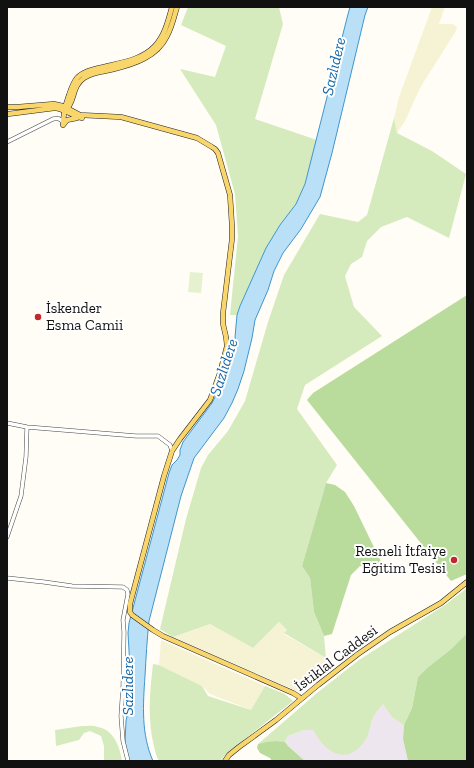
<svg xmlns="http://www.w3.org/2000/svg" width="474" height="768" font-family="'Zilla Slab',serif">
	<style>
		.industrial { fill: #eee6ef }
		.farmland { fill: #f6f3d4 }
		.green { fill: #d5ebbd }
		.forest { fill: #b9dc9c }
		.pitch { fill: #e6f2cf }
		.water { fill: #b9e0f7; stroke: #3f96cf }
		.lines { fill: none; stroke-linecap: round; stroke-linejoin: round }
		.minor-casing { stroke: #444; stroke-width: 4.5 }
		.major-casing { stroke: #222; stroke-width: 5.5 }
		.minor { stroke: #fff; stroke-width: 3.5 }
		.major { stroke: #f9d66b; stroke-width: 4.5 }
		.poi-dot { fill: #c4262e; stroke: #fff; stroke-width: 1.5 }
		.labels { text-anchor: middle; stroke-width: 4; stroke-linejoin: round; paint-order: stroke }
		.poi-label { font-size: 15px; fill: #111; stroke: #fff; text-anchor: start }
		.street-label { font-size: 15px; fill: #111; stroke: #fff }
		.water-label { font-size: 16px; font-style: italic; fill: #1768a6; stroke: #fff }
	</style>
	<rect width="100%" height="100%" fill="#fffdf5"/>
	<!-- industrial -->
	<path class="industrial" d="M 383,704 L 400,722 L 404,725 L 403,739 L 408,761 L 305,761 L 288,746 L 285,742 L 288,736 L 304,730 L 313,730 L 326,747 L 330,751 L 366,738 L 375,713 Z"/>
	<!-- farmland -->
	<path class="farmland" d="M 432,7 L 445,7 L 439,24 L 453,24 L 457,27 L 456,31 L 420,88 L 405,121 L 397,133 L 394,118 L 399,97 Z
		M 279,622 L 287,630 L 284,634 L 326,658 L 327,663 L 299,692 L 173,637 L 210,624 L 253,648 Z
		M 161,640 L 265,686 L 251,710 L 210,694 L 202,686 L 159,665 Z"/>
	<!-- green -->
	<path class="green" d="M 188,7 L 279,7 L 283,24 L 255,119 L 317,140 L 305,184 L 296,204 L 280,225 L 266,248 L 240,306 L 237,315 L 230,315 L 238,236 L 235,194 L 216,125 L 180,69 L 215,77 L 226,46 L 181,25 Z
		M 394,118 L 397,133 L 432,151 L 466,174 L 449,238 L 407,217 L 381,227 L 367,241 L 362,257 L 351,264 L 345,276 L 354,307 L 382,336 L 305,385 L 297,409 L 337,465 L 326,483 L 302,566 L 310,578 L 314,612 L 324,636 L 326,658 L 284,633 L 287,630 L 279,622 L 253,648 L 210,624 L 173,637 L 160,629 L 186,519 L 201,468 L 208,455 L 228,431 L 245,401 L 268,322 L 284,275 L 320,214 L 358,222 L 367,215 Z
		M 467,588 L 467,633 L 450,650 L 427,668 L 418,677 L 412,708 L 404,725 L 392,717 L 383,704 C 381,707 377,710 375,714 C 371,721 370,730 367,737 C 359,752 346,760 331,751 C 324,748 317,736 313,730 L 304,730 L 288,736 L 285,742 C 275,741 267,741 258,744 L 317,693 L 359,660 L 445,605 Z
		M 153,664 L 159,665 L 202,686 L 208,696 L 251,710 L 265,686 L 285,694 L 293,701 L 227,753 L 220,761 L 159,761 C 156,756 155,751 154,746 C 147,719 150,691 153,664 Z
		M 82,726 C 87,726 93,725 98,727 C 114,730 120,747 122,761 L 104,761 L 104,746 L 101,736 L 90,731 L 84,733 L 79,740 L 56,746 L 55,730 Z"/>
	<!-- forest -->
	<path class="forest" d="M 467,295 L 467,574 L 451,581 L 307,400 L 313,393 Z
		M 326,483 L 335,485 L 345,492 L 354,506 L 385,570 L 360,566 L 351,575 L 332,634 L 324,636 L 314,612 L 310,578 L 302,566 Z
		M 467,633 L 467,761 L 408,761 L 403,739 L 404,725 L 412,708 L 418,677 L 427,668 L 450,650 Z
		M 276,741 L 285,742 L 288,746 L 305,761 L 272,761 L 270,758 L 260,753 L 257,748 L 258,744 L 266,742 Z"/>
	<!-- pitch -->
	<path class="pitch" d="M 190,272 L 203,273 L 201,293 L 188,292 Z"/>
	<!-- water -->
	<path class="water" d="M 350,7 L 368,7 L 365,15 L 332,153 L 320,197 L 301,229 L 283,253 L 274,271 L 268,290 L 255,320 L 252,338 L 244,371 L 238,389 L 232,403 L 224,418 L 194,458 L 181,496 L 149,621 C 147,639 146,658 145,676 C 143,705 141,734 153,761 L 129,761 L 125,742 L 126,721 L 128,711 L 130,697 L 130,668 L 128,633 L 129,623 L 169,473 L 172,465 L 177,460 L 180,455 L 180,450 L 183,442 L 212,403 L 219,389 L 230,352 C 232,346 237,343 235,337 L 237,315 L 240,306 L 266,248 L 280,225 L 296,204 L 305,184 L 347,18 Z"/>
	<g class="lines">
		<defs>
			<path id="minor" d="M 7,142 L 53,119 C 57,118 61,118 63,123
				M 7,423 L 27,427 L 136,436 L 158,436 L 170,445 L 172,451
				M 7,537 L 21,496 L 26,457 L 27,427
				M 7,578 L 44,582 L 72,586 L 123,587 L 127,590 L 128,594 L 123,620 L 124,632 L 123,687 L 121,716 L 123,741 L 128,761"/>
			<path id="major" d="M 9,107 L 17,107 L 54,104 L 63,106 L 80,115 L 121,117 L 197,138 L 212,147 L 215,149 L 218,153 L 230,195 L 232,226 L 232,239 L 223,313 L 223,324 L 226,337 L 227,346 L 220,373 L 210,400 L 180,439 L 172,451 L 164,476 L 130,604 L 130,612 L 132,615 L 153,630 L 163,636 L 293,693 L 298,696 L 301,699
				M 66,110 C 76,100 71,87 84,78 C 93,72 104,72 114,69 C 134,64 157,57 167,36 C 172,27 174,17 177,7
				M 8,114 L 55,108 C 65,109 72,116 82,118
				M 63,125 C 63,113 65,106 69,95 C 71,89 73,83 77,78 C 82,72 91,70 99,68 C 118,63 141,61 155,46 C 165,35 168,21 172,7
				M 63,125 L 67,120 L 77,118
				M 225,761 L 229,755 L 239,747 L 276,720 L 318,685 L 358,654 L 390,632 L 441,603 L 467,582"/>
		</defs>
		<!-- minor casing -->
		<use href="#minor" class="minor-casing"/>
		<!-- major casing -->
		<use href="#major" class="major-casing"/>
		<!-- minor -->
		<use href="#minor" class="minor"/>
		<!-- major -->
		<use href="#major" class="major"/>
	</g>
	<!-- markers -->
	<g class="poi-dot">
		<circle cx="38" cy="317" r="4"/>
		<circle cx="454" cy="560" r="4"/>
	</g>
	<g class="labels">
		<!-- poi labels -->
		<g class="poi-label">
			<text x="46" y="313">İskender<tspan x="46" dy="17">Esma Camii</tspan></text>
			<text x="446" y="556" text-anchor="end">Resneli İtfaiye<tspan x="446" dy="17">Eğitim Tesisi</tspan></text>
		</g>
		<!-- street labels -->
		<g class="street-label">
			<text transform="translate(336 658) rotate(-37)" y="5">İstiklal Caddesi</text>
		</g>
		<!-- water labels -->
		<g class="water-label">
			<text transform="translate(333 66) rotate(-77)" y="6">Sazlıdere</text>
			<text transform="translate(223 367) rotate(-72)" y="6">Sazlıdere</text>
			<text transform="translate(127 686) rotate(-90)" y="6">Sazlıdere</text>
		</g>
	</g>
	<!-- border -->
	<rect width="474" height="768" fill="none" stroke="#111111" stroke-width="16"/>
</svg>
